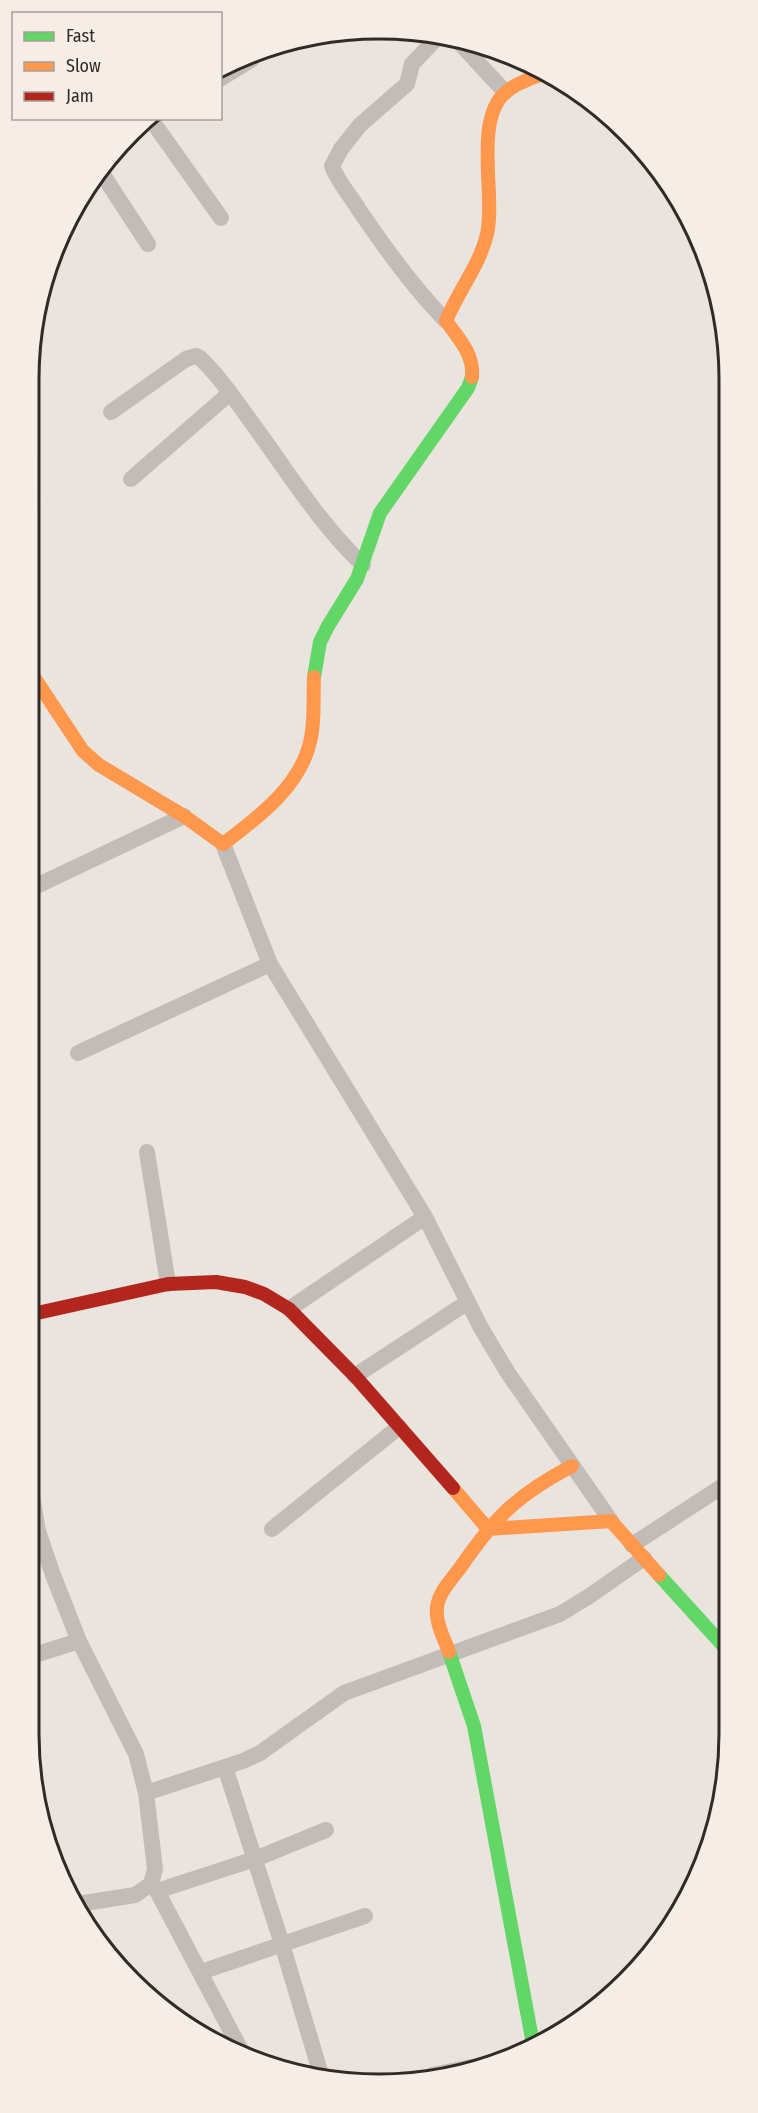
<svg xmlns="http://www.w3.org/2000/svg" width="758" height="2113" font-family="'Fira Sans Condensed',sans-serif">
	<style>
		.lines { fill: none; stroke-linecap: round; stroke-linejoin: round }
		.street { stroke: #c2bcb8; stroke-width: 16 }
		.fast { stroke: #63d668; stroke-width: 14 }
		.slow { stroke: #ff974d; stroke-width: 14 }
		.jam { stroke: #b3261e; stroke-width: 14 }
		.rim { fill: none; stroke: #322a27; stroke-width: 3 }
	</style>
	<rect width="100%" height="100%" fill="#eae4df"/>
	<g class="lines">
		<!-- street -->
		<path class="street" d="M 437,38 L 412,64 L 407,84 L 360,125 L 341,149 L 332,166 C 338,182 350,195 359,210 C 386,249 413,287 446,321
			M 457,40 L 505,92
			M 220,79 L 251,60
			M 152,121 L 221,218
			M 99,169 L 148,244
			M 111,412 L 186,359 L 196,356 L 200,358 C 220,377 236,401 252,423 C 288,472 319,523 363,565
			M 131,479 L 230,393
			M 223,844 L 270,964 L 425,1217 L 481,1328 L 508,1373 L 611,1521
			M 28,890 L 184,816
			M 78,1053 L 270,964
			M 147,1152 L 168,1284
			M 289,1309 L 425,1217
			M 355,1376 L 468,1302
			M 729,1428 C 725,1434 727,1443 729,1449
			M 28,1472 L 38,1531 L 53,1575 L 79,1641 L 136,1754 L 146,1793 L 155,1869 L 151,1884 L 135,1895 L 78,1904
			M 272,1529 L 399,1427
			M 632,1545 L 729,1482
			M 28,1657 L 79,1641
			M 225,1767 L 282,1944 L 322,2078
			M 146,1793 L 243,1761 L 260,1753 L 344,1693 L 560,1614 L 588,1597 L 644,1558
			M 151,1884 L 157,1891 L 243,2054
			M 157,1891 L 255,1859 L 326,1830
			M 201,1972 L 365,1916
			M 432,2075 L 491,2063"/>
		<!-- fast -->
		<path class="fast" d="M 314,677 L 320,642 L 328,626 L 357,579 L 380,513 L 468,388 L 472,377
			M 659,1575 L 729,1652
			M 449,1652 L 474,1726 L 533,2044"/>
		<!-- slow -->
		<path class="slow" d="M 472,377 C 474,354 459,339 446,321 C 458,291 480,265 487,234 C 496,195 473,120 506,92 C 517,82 534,78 547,72
			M 28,668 L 83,751 L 99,765 L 184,816 L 223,844 C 259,817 302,785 311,738 C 315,718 313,697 314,677
			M 453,1488 L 488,1529 L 611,1521 L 659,1575
			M 449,1652 C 444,1638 435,1622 437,1607 C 439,1592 451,1580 460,1568 C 495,1517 517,1495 572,1466"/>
		<!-- jam -->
		<path class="jam" d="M 28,1315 L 168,1284 L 216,1282 L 245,1287 L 264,1294 L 289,1309 L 355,1376 L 453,1488"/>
	</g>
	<!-- crop -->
	<path d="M0 0H758V2113H0ZM379 39H379A340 340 0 0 1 719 379V1734A340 340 0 0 1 379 2074H379A340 340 0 0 1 39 1734V379A340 340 0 0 1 379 39Z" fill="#f6ede6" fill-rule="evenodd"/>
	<path class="rim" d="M379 39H379A340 340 0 0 1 719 379V1734A340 340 0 0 1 379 2074H379A340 340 0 0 1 39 1734V379A340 340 0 0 1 379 39Z"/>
	<!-- legend -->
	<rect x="12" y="12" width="210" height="108" fill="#f6ede6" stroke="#a89f9a" stroke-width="1.5"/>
	<rect x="24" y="32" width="30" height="9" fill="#63d668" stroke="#a89f9a" stroke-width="1.5"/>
	<text x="66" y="42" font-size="18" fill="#322a27">Fast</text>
	<rect x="24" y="62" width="30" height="9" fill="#ff974d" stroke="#a89f9a" stroke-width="1.5"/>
	<text x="66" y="72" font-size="18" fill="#322a27">Slow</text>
	<rect x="24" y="92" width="30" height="9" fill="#b3261e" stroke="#a89f9a" stroke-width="1.5"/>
	<text x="66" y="102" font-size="18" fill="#322a27">Jam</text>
</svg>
